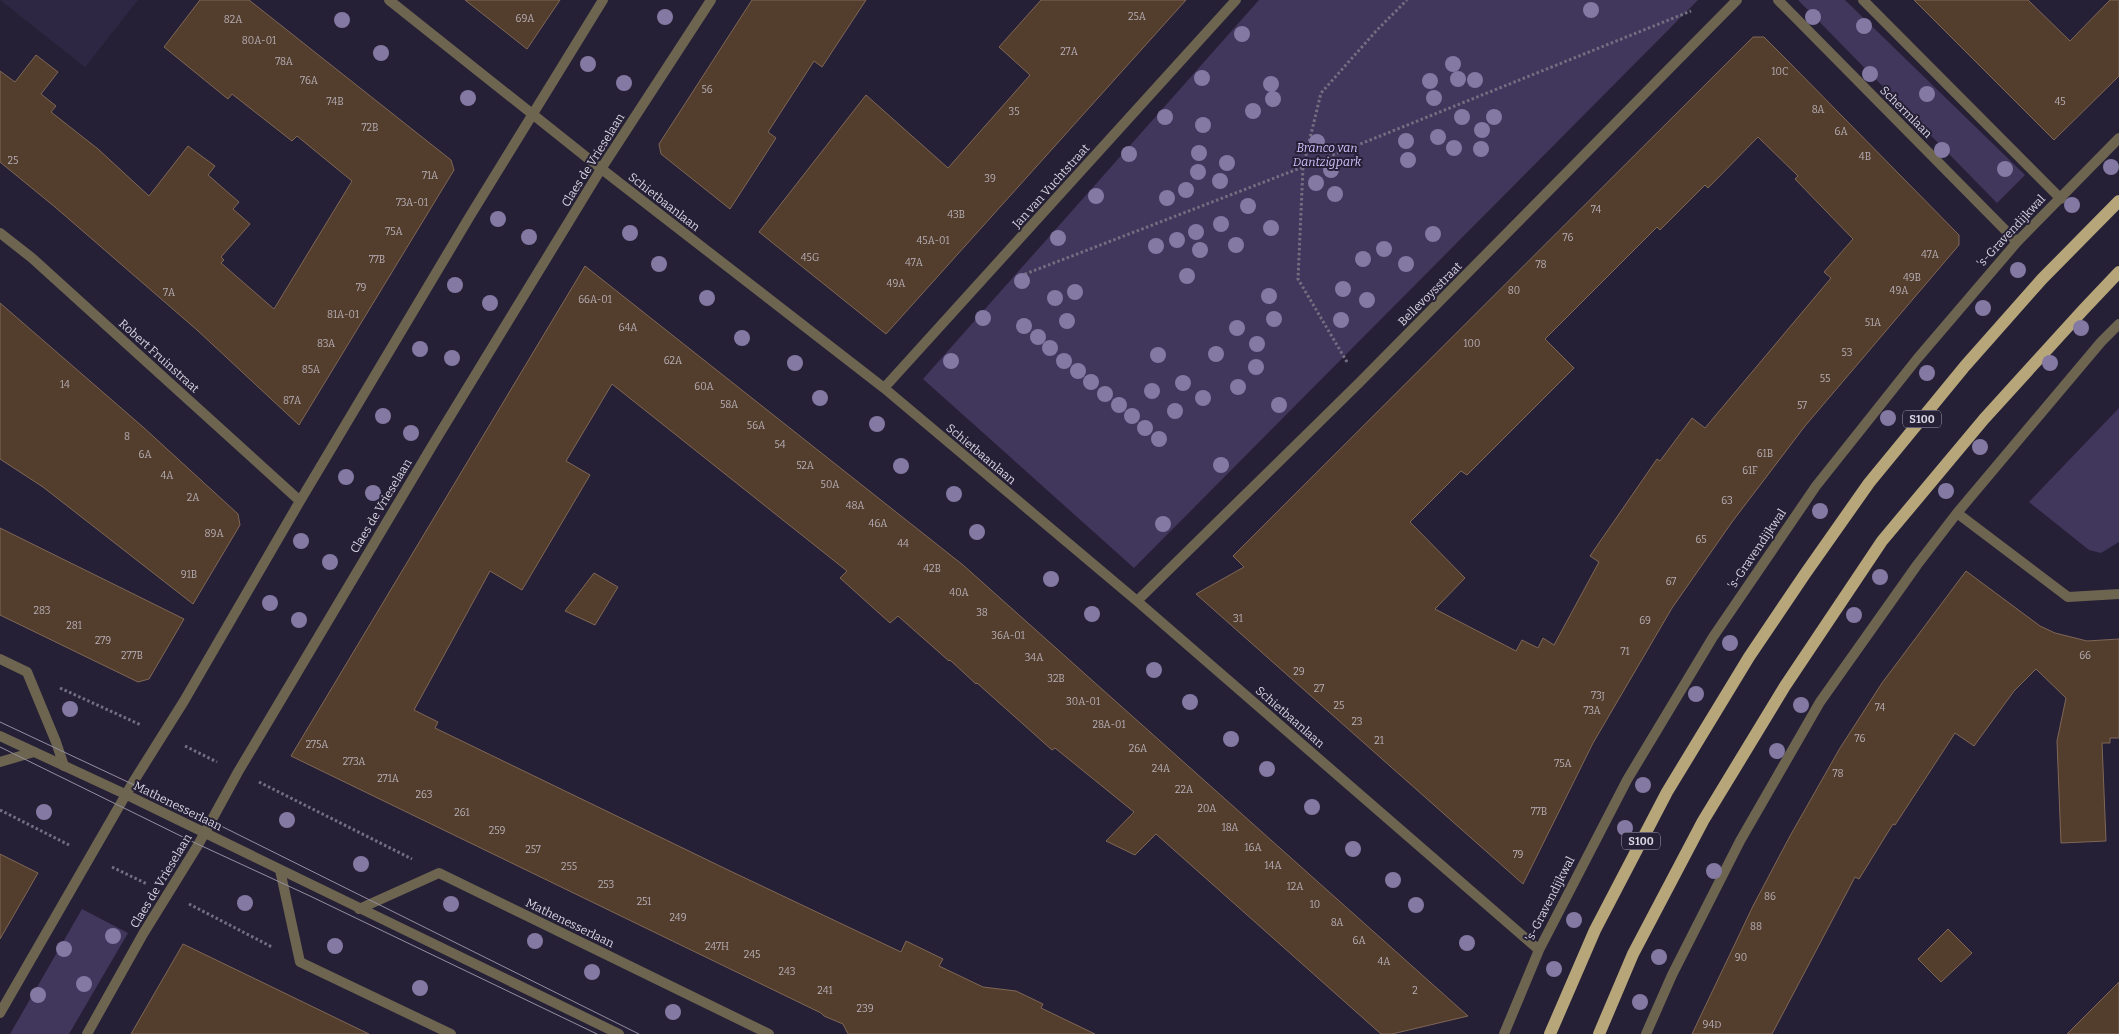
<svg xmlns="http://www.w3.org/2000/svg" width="2119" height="1034" font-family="Bitter,serif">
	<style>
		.built { fill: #2e2743 }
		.green { fill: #41365c }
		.building { fill: #533d2d; stroke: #7f6756; fill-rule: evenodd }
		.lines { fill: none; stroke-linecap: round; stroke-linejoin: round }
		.path { stroke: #736f81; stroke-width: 3; stroke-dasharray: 2.5 2.5; stroke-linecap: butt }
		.minor { stroke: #6d6550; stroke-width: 10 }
		.tertiary { stroke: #6d6550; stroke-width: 10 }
		.primary { stroke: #b6a679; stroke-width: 12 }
		.tram { stroke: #938fa0; stroke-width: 1 }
		.tree { fill: #8379a3 }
		.labels { text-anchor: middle; stroke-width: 4; stroke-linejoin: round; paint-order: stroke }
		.number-label { font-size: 10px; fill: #b6aeb5 }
		.shield { fill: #262036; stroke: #a29eae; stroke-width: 1 }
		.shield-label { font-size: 11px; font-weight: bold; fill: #d7d4e2 }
		.street-label { font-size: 12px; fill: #d7d4e2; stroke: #262036 }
		.park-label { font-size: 12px; font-style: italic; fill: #cfc1fd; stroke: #262036 }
	</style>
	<rect width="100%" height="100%" fill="#262036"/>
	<!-- built -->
	<path class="built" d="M 0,0 L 138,0 L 85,67 Z"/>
	<!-- green -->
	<path class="green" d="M 1259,0 L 1698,0 L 1134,568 L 923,379 Z
		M 1798,0 L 1845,0 L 2025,175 L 1997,203 Z
		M 2119,408 L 2119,542 L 2101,553 L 2089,550 L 2029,502 Z
		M 82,909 L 128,933 L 69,1034 L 10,1034 Z"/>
	<!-- building -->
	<path class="building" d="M 200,0 L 249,0 L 451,160 L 454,170 L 299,425 L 197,330 L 55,207 L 0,162 L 0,71 L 15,82 L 36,55 L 58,72 L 41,94 L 56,106 L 51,112 L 98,149 L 149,196 L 188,146 L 215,166 L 208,175 L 239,202 L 233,209 L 250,224 L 221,257 L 224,260 L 221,263 L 274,309 L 352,181 L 297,136 L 292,141 L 232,94 L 228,99 L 164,47 Z
		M 465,0 L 560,0 L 527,49 Z
		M 752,0 L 866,0 L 822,67 L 814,61 L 768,132 L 776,138 L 730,209 L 661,154 L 659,144 Z
		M 1041,0 L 1186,0 L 886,334 L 759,232 L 866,95 L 948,168 L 1030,75 L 999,47 Z
		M 1914,0 L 2028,0 L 2070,41 L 2110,0 L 2119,0 L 2119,76 L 2054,140 Z
		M 1753,37 L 1764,37 L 1783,56 L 1959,235 L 1959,245 L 1805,426 L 1732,522 L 1672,608 L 1593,743 L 1523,884 L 1196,594 L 1244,567 L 1233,556 ZM 1758,137 L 1798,176 L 1795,179 L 1853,239 L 1824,272 L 1831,278 L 1705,428 L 1692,418 L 1660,461 L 1657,459 L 1590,556 L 1599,562 L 1554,645 L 1543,638 L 1538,648 L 1522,640 L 1516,651 L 1435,609 L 1465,578 L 1410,522 L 1461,471 L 1467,475 L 1574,368 L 1545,339 L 1657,227 L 1660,230 L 1705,185 L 1708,188 Z
		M 585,266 L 963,565 L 1468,1016 L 1392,1034 L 1381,1034 L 1156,834 L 1135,855 L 1106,841 L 1134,812 L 1055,748 L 1052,750 L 977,683 L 976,684 L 950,660 L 949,661 L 898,616 L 890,623 L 840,578 L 847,571 L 612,384 L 566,461 L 590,475 L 522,590 L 490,571 L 414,710 L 438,722 L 435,728 L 726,869 L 901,952 L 906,941 L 943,959 L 939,966 L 983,987 L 1016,991 L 1043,1004 L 1041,1008 L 1095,1034 L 848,1034 L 843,1024 L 824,1016 L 821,1013 L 291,756 Z
		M 0,303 L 143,427 L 238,514 L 240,525 L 193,604 L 43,487 L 0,459 Z
		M 0,528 L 184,619 L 149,679 L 138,682 L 0,615 Z
		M 1966,571 L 2040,626 L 2055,633 L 2087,641 L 2119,639 L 2119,738 L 2110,738 L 2110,743 L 2102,743 L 2106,841 L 2061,843 L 2057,741 L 2066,698 L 2036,669 L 2014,691 L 1974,746 L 1955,733 L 1895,825 L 1893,824 L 1859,879 L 1855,877 L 1772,1034 L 1692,1034 L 1753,906 L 1790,836 L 1840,748 L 1882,683 Z
		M 594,573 L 618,587 L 595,625 L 565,611 Z
		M 0,854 L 38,873 L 0,939 Z
		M 1948,929 L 1972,953 L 1941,982 L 1918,959 Z
		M 183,944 L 272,987 L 369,1034 L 131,1034 Z
		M 2119,982 L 2119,1034 L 2067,1034 Z"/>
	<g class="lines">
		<!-- path -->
		<path class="path" d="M 1020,276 L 1303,167 L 1691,11
			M 1347,362 L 1298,279 L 1303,167 L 1321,93 L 1377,30 L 1407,0
			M 60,688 L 141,725
			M 185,746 L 217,762
			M 259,782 L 412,859
			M 0,810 L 69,845
			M 112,867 L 147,884
			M 189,904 L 272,947"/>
		<!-- minor -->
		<path class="minor" d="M 389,0 L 590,160 L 884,388 L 1137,601 L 1539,950
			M 1778,0 L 2017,242
			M 1863,0 L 2061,199
			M 0,233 L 32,258 L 300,501
			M 884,388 L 1236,0
			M 1957,513 L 2068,597 L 2119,594
			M 1137,601 L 1359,383 L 1737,0
			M 0,659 L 27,672 L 56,742 L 64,766
			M 0,762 L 34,752
			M 280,870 L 300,962 L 451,1034
			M 359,909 L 439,873 L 769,1034
			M 0,1013 L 132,784 L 184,701 L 300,501 L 470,216 L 603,0
			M 87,1034 L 143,934 L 198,845 L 238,772 L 432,446 L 601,169 L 711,0
			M 1504,1034 L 1539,950 L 1627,780 L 1713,637 L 1816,486 L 1917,359 L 2017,242 L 2119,138
			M 1646,1034 L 1672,975 L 1740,841 L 1820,702 L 1917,565 L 1957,513 L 2101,342 L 2119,324"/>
		<!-- tertiary -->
		<path class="tertiary" d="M 0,736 L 127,795 L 619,1034"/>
		<!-- primary -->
		<path class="primary" d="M 1550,1034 L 1595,930 L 1667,792 L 1749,657 L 1805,574 L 1869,483 L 1965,366 L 2042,279 L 2119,201
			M 1599,1034 L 1633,954 L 1703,821 L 1785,686 L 1882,541 L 1984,419 L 2084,309 L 2119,272"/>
		<!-- tram -->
		<path class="tram" d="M 0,722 L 211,821 L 639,1034
			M 0,747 L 191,841 L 310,896 L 597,1034"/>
	</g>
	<!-- trees -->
	<g class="tree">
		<circle cx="1591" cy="10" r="8"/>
		<circle cx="665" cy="17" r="8"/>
		<circle cx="1813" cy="17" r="8"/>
		<circle cx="342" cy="20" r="8"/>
		<circle cx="1864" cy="26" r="8"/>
		<circle cx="1242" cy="34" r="8"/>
		<circle cx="381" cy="53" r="8"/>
		<circle cx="588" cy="64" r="8"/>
		<circle cx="1453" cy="64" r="8"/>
		<circle cx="1870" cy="74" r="8"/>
		<circle cx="1202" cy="78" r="8"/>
		<circle cx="1458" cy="79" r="8"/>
		<circle cx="1475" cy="80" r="8"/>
		<circle cx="1430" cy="81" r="8"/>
		<circle cx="624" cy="83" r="8"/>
		<circle cx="1271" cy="84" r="8"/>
		<circle cx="1927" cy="94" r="8"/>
		<circle cx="468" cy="98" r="8"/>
		<circle cx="1434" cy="98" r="8"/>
		<circle cx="1273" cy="99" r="8"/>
		<circle cx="1253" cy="111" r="8"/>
		<circle cx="1165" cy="117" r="8"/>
		<circle cx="1462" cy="117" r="8"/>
		<circle cx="1494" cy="117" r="8"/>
		<circle cx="1203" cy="125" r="8"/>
		<circle cx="1482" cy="130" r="8"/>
		<circle cx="1438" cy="137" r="8"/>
		<circle cx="1406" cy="141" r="8"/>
		<circle cx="1317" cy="142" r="8"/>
		<circle cx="1454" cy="148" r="8"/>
		<circle cx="1481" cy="149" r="8"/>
		<circle cx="1942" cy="150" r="8"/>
		<circle cx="1199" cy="153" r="8"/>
		<circle cx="1129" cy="154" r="8"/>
		<circle cx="1408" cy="160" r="8"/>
		<circle cx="1227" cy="163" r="8"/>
		<circle cx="2111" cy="167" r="8"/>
		<circle cx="2005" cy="169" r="8"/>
		<circle cx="1331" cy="170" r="8"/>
		<circle cx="1198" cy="172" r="8"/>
		<circle cx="1220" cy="181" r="8"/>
		<circle cx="1316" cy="183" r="8"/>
		<circle cx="1186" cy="190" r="8"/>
		<circle cx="1335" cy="194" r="8"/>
		<circle cx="1096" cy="196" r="8"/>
		<circle cx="1167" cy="198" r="8"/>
		<circle cx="2072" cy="205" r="8"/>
		<circle cx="1248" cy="206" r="8"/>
		<circle cx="498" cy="219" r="8"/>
		<circle cx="1221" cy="224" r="8"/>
		<circle cx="1271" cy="228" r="8"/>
		<circle cx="1196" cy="232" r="8"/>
		<circle cx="630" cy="233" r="8"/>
		<circle cx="1433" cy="234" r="8"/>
		<circle cx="529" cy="237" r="8"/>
		<circle cx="1058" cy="238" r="8"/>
		<circle cx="1177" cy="240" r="8"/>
		<circle cx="1236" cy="245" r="8"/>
		<circle cx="1156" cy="246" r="8"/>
		<circle cx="1384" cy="249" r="8"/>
		<circle cx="1200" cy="250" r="8"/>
		<circle cx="1363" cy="259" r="8"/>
		<circle cx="659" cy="264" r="8"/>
		<circle cx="1406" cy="264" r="8"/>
		<circle cx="2018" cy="270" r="8"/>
		<circle cx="1187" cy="276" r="8"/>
		<circle cx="1022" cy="281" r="8"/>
		<circle cx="455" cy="285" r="8"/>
		<circle cx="1343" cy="289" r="8"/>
		<circle cx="1075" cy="292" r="8"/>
		<circle cx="1269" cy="296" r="8"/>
		<circle cx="707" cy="298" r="8"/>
		<circle cx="1055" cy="298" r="8"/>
		<circle cx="1367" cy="300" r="8"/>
		<circle cx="490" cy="303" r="8"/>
		<circle cx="1983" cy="308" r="8"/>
		<circle cx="983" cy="318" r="8"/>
		<circle cx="1274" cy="319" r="8"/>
		<circle cx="1341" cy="320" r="8"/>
		<circle cx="1067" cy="321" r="8"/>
		<circle cx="1024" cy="326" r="8"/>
		<circle cx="1237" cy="328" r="8"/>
		<circle cx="2081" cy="328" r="8"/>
		<circle cx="1038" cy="337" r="8"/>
		<circle cx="742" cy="338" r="8"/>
		<circle cx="1257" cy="344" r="8"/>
		<circle cx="1050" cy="348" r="8"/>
		<circle cx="420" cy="349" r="8"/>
		<circle cx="1216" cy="354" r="8"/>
		<circle cx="1158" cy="355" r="8"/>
		<circle cx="452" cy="358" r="8"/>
		<circle cx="951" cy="361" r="8"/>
		<circle cx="1064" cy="361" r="8"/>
		<circle cx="795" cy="363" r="8"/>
		<circle cx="2050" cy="363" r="8"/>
		<circle cx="1256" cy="367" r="8"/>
		<circle cx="1078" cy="371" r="8"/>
		<circle cx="1927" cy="373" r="8"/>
		<circle cx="1091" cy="382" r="8"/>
		<circle cx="1183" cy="383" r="8"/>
		<circle cx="1238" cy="387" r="8"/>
		<circle cx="1152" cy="391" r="8"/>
		<circle cx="1105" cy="394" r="8"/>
		<circle cx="820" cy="398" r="8"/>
		<circle cx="1203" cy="398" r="8"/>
		<circle cx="1119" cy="405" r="8"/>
		<circle cx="1279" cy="405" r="8"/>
		<circle cx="1175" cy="411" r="8"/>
		<circle cx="383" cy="416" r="8"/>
		<circle cx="1132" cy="416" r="8"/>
		<circle cx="1888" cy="418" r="8"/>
		<circle cx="877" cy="424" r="8"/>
		<circle cx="1145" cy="428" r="8"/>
		<circle cx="411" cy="433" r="8"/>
		<circle cx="1159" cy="439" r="8"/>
		<circle cx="1980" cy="447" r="8"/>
		<circle cx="1221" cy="465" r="8"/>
		<circle cx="901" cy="466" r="8"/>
		<circle cx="346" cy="477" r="8"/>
		<circle cx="1946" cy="491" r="8"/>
		<circle cx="373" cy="493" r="8"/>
		<circle cx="954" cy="494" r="8"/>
		<circle cx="1820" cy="511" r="8"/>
		<circle cx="1163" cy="524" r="8"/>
		<circle cx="977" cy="532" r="8"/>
		<circle cx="301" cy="541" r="8"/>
		<circle cx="330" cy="562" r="8"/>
		<circle cx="1880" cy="577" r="8"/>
		<circle cx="1051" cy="579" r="8"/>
		<circle cx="270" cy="603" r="8"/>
		<circle cx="1092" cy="614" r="8"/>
		<circle cx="1854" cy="615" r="8"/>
		<circle cx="299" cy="620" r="8"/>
		<circle cx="1730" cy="643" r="8"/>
		<circle cx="1154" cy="670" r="8"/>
		<circle cx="1696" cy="694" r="8"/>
		<circle cx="1190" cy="702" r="8"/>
		<circle cx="1801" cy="705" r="8"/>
		<circle cx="70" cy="709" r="8"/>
		<circle cx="1231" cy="739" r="8"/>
		<circle cx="1777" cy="751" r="8"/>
		<circle cx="1267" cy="769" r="8"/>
		<circle cx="1643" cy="785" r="8"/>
		<circle cx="1312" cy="807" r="8"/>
		<circle cx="44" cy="812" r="8"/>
		<circle cx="287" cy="820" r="8"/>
		<circle cx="1625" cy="828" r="8"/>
		<circle cx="1353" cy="849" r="8"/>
		<circle cx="361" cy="864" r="8"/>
		<circle cx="1714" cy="871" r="8"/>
		<circle cx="1393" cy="880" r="8"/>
		<circle cx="245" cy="903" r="8"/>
		<circle cx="451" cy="904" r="8"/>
		<circle cx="1416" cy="905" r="8"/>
		<circle cx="1574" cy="920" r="8"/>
		<circle cx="113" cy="936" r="8"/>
		<circle cx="535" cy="941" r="8"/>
		<circle cx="1467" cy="943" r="8"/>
		<circle cx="335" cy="946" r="8"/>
		<circle cx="64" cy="949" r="8"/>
		<circle cx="1659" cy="957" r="8"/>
		<circle cx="1554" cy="969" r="8"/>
		<circle cx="592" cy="972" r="8"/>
		<circle cx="84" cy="984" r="8"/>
		<circle cx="420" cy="988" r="8"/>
		<circle cx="38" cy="995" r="8"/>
		<circle cx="1640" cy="1002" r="8"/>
		<circle cx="673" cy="1012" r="8"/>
	</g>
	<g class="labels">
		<!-- number labels -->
		<g class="number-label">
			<text x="1137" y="20">25A</text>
			<text x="525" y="22">69A</text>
			<text x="233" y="23">82A</text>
			<text x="259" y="44">80A-01</text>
			<text x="1069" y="55">27A</text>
			<text x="284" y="65">78A</text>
			<text x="1780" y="75">10C</text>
			<text x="309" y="84">76A</text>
			<text x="707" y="93">56</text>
			<text x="335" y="105">74B</text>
			<text x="2060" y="105">45</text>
			<text x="1818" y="113">8A</text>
			<text x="1014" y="115">35</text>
			<text x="370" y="131">72B</text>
			<text x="1841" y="135">6A</text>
			<text x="1865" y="160">4B</text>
			<text x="13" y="164">25</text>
			<text x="430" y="179">71A</text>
			<text x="990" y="182">39</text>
			<text x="412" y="206">73A-01</text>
			<text x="1596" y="213">74</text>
			<text x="956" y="218">43B</text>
			<text x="394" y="235">75A</text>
			<text x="1568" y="241">76</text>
			<text x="933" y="244">45A-01</text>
			<text x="1930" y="258">47A</text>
			<text x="810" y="261">45G</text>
			<text x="377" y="263">77B</text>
			<text x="914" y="266">47A</text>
			<text x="1541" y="268">78</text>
			<text x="1912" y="281">49B</text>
			<text x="896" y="287">49A</text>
			<text x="361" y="291">79</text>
			<text x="1514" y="294">80</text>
			<text x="1899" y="294">49A</text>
			<text x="169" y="296">7A</text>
			<text x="595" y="303">66A-01</text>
			<text x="343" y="318">81A-01</text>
			<text x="1873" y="326">51A</text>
			<text x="628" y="331">64A</text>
			<text x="326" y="347">83A</text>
			<text x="1472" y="347">100</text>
			<text x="1847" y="356">53</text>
			<text x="673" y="364">62A</text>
			<text x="311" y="373">85A</text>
			<text x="1825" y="382">55</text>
			<text x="65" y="388">14</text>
			<text x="704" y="390">60A</text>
			<text x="292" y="404">87A</text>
			<text x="729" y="408">58A</text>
			<text x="1802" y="409">57</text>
			<text x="756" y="429">56A</text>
			<text x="127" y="440">8</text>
			<text x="780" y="448">54</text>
			<text x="1765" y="457">61B</text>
			<text x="145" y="458">6A</text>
			<text x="805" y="469">52A</text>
			<text x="1750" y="474">61F</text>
			<text x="167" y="479">4A</text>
			<text x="830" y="488">50A</text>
			<text x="193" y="501">2A</text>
			<text x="1727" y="504">63</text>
			<text x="855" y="509">48A</text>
			<text x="878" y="527">46A</text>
			<text x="214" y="537">89A</text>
			<text x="1701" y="543">65</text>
			<text x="903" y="547">44</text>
			<text x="932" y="572">42B</text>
			<text x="189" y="578">91B</text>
			<text x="1671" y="585">67</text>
			<text x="959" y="596">40A</text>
			<text x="42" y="614">283</text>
			<text x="982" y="616">38</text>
			<text x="1238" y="622">31</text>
			<text x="1645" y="624">69</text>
			<text x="74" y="629">281</text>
			<text x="1008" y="639">36A-01</text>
			<text x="103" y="644">279</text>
			<text x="1625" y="655">71</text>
			<text x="132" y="659">277B</text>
			<text x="2085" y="659">66</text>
			<text x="1034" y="661">34A</text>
			<text x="1299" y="675">29</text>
			<text x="1056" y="682">32B</text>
			<text x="1319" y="692">27</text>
			<text x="1598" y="699">73J</text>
			<text x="1083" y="705">30A-01</text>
			<text x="1339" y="709">25</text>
			<text x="1880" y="711">74</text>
			<text x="1592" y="714">73A</text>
			<text x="1357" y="725">23</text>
			<text x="1109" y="728">28A-01</text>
			<text x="1860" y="742">76</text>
			<text x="1379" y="744">21</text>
			<text x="317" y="748">275A</text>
			<text x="1138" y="752">26A</text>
			<text x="354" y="765">273A</text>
			<text x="1563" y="767">75A</text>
			<text x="1161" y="772">24A</text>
			<text x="1838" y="777">78</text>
			<text x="388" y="782">271A</text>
			<text x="1184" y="793">22A</text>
			<text x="424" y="798">263</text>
			<text x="1207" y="812">20A</text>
			<text x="1539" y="815">77B</text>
			<text x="462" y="816">261</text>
			<text x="1230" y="831">18A</text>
			<text x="497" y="834">259</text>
			<text x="1253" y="851">16A</text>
			<text x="533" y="853">257</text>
			<text x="1518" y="858">79</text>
			<text x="1273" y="869">14A</text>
			<text x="569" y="870">255</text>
			<text x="606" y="888">253</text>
			<text x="1295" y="890">12A</text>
			<text x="1770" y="900">86</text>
			<text x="644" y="905">251</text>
			<text x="1315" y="908">10</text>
			<text x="678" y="921">249</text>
			<text x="1337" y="926">8A</text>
			<text x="1756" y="930">88</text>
			<text x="1359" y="944">6A</text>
			<text x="717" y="950">247H</text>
			<text x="752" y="958">245</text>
			<text x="1741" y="961">90</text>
			<text x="1384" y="965">4A</text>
			<text x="787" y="975">243</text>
			<text x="825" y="994">241</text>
			<text x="1415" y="994">2</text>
			<text x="865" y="1012">239</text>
			<text x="1712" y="1028">94D</text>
		</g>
		<!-- shield labels -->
		<g class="shield">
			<rect x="1903" y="410.5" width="38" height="17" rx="4"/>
			<rect x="1622" y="832.5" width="38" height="17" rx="4"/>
		</g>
		<g class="shield-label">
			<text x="1922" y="423">S100</text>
			<text x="1641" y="845">S100</text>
		</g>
		<!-- street labels -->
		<g class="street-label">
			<text transform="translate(1906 112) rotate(45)" y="4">Schermlaan</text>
			<text transform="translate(593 160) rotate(-58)" y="4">Claes de Vrieselaan</text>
			<text transform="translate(1051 186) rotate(-48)" y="4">Jan van Vuchtstraat</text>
			<text transform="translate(664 202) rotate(38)" y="4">Schietbaanlaan</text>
			<text transform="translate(2011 231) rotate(-47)" y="4">'s-Gravendijkwal</text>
			<text transform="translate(1430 294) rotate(-45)" y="4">Bellevoysstraat</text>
			<text transform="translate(159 356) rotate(42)" y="4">Robert Fruinstraat</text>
			<text transform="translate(981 454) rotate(40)" y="4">Schietbaanlaan</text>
			<text transform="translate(381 506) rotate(-59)" y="4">Claes de Vrieselaan</text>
			<text transform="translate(1757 549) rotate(-56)" y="4">'s-Gravendijkwal</text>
			<text transform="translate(1290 717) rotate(41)" y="4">Schietbaanlaan</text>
			<text transform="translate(178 806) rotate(26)" y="4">Mathenesserlaan</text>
			<text transform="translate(161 881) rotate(-59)" y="4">Claes de Vrieselaan</text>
			<text transform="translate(1550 899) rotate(-63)" y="4">'s-Gravendijkwal</text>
			<text transform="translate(570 923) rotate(26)" y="4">Mathenesserlaan</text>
		</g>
		<!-- park labels -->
		<g class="park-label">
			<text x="1327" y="152">Branco van<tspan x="1327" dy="14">Dantzigpark</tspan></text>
		</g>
	</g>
</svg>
